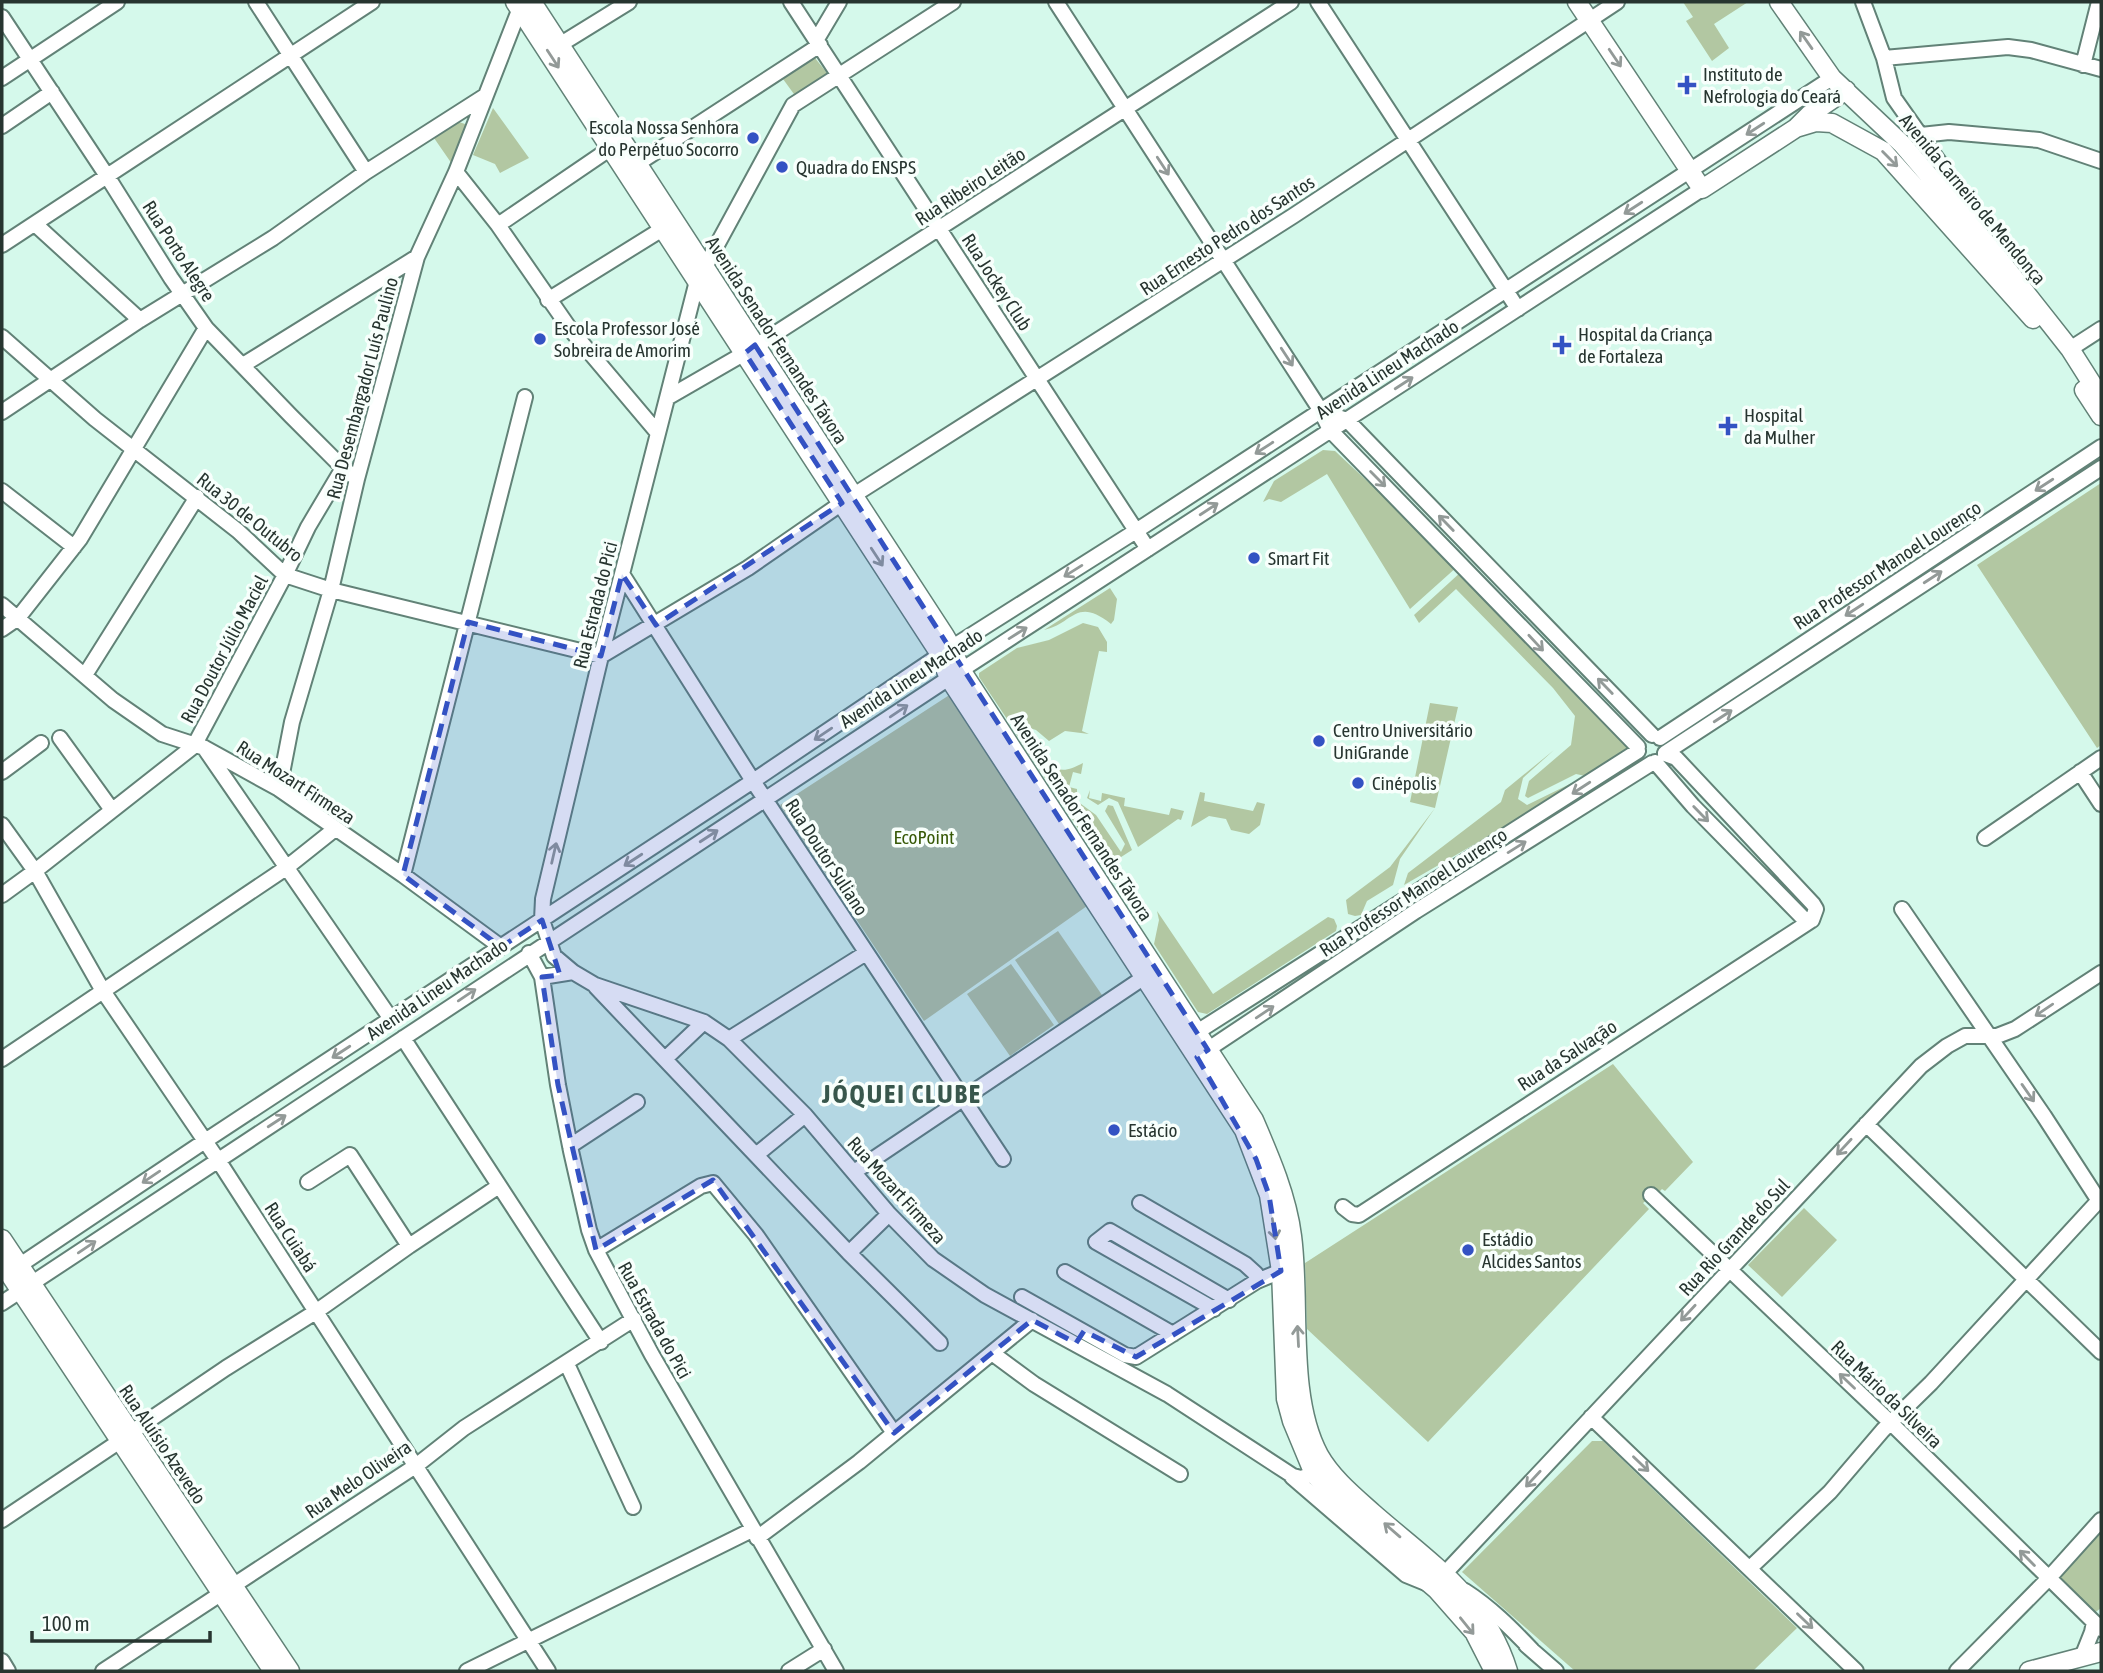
<svg xmlns="http://www.w3.org/2000/svg" width="2103" height="1673" font-family="'Asap Condensed',sans-serif">
	<style>
		.green { fill: #b2c7a2 }
		.lines { fill: none; stroke-linecap: round; stroke-linejoin: round }
		.minor-casing { stroke: #628277; stroke-width: 18 }
		.major-casing { stroke: #628277; stroke-width: 21 }
		.minor { stroke: #fff; stroke-width: 14 }
		.major { stroke: #fff; stroke-width: 18 }
		.oneway { stroke: #939a98 }
		.marked { fill: #3452c3; fill-opacity: 0.2; stroke: #3452c3; stroke-width: 5; stroke-dasharray: 14 9; stroke-linejoin: round }
		.poi-dot { fill: #3452c3; stroke: #f8fffc; stroke-width: 2.5 }
		.labels { text-anchor: middle; stroke-width: 7; stroke-linejoin: round; paint-order: stroke }
		.poi-label { font-size: 19px; fill: #273530; stroke: #f8fffc; text-anchor: start }
		.street-label { font-size: 19px; fill: #273530; stroke: #f8fffc }
		.park-label { font-size: 19px; fill: #375907; stroke: #f8fffc }
		.district-label { font-size: 26px; font-weight: bold; letter-spacing: 2px; fill: #38574c; stroke: #f8fffc }
	</style>
	<rect width="100%" height="100%" fill="#d5f9eb"/>
	<!-- green -->
	<path class="green" d="M 1683,2 L 1748,2 L 1714,24 L 1729,48 L 1712,61 L 1686,21 L 1693,17 Z
		M 815,58 L 831,78 L 799,101 L 783,79 Z
		M 493,108 L 529,158 L 500,173 L 495,164 L 473,155 Z
		M 459,122 L 465,124 L 466,128 L 452,164 L 434,138 Z
		M 1323,450 L 1335,451 L 1458,566 L 1410,609 L 1327,474 L 1281,502 L 1269,499 L 1263,502 L 1274,481 Z
		M 2101,483 L 2101,745 L 2097,748 L 1977,565 Z
		M 1462,571 L 1632,750 L 1590,777 L 1576,774 L 1528,798 L 1525,796 L 1529,781 L 1571,745 L 1575,716 L 1553,688 L 1456,589 L 1419,623 L 1414,615 Z
		M 1110,588 L 1117,599 L 1114,620 L 1111,624 C 1076,596 1073,624 1044,630 Z
		M 1083,623 L 1098,627 L 1107,642 L 1107,652 L 1099,651 L 1082,731 L 1089,734 L 1065,731 L 1049,741 L 1036,730 L 1009,722 L 979,677 L 979,673 L 1017,648 L 1049,640 Z
		M 954,692 L 1087,906 L 924,1021 L 780,805 Z
		M 1430,703 L 1458,707 L 1435,808 L 1400,859 L 1393,885 L 1367,901 L 1361,915 L 1355,916 L 1348,914 L 1346,900 L 1390,867 L 1435,808 L 1410,802 Z
		M 1016,734 L 1034,741 L 1049,765 C 1062,773 1069,770 1083,763 L 1081,774 L 1073,772 L 1069,787 L 1077,789 L 1077,801 L 1096,815 L 1121,852 L 1125,844 L 1105,811 L 1108,805 L 1113,806 L 1132,850 L 1104,868 Z
		M 1554,750 L 1523,778 L 1518,799 L 1527,805 L 1576,781 L 1582,782 L 1404,885 L 1408,873 L 1501,802 L 1505,790 Z
		M 1090,790 L 1089,798 L 1101,801 L 1102,793 L 1125,798 L 1124,806 L 1169,815 L 1171,808 L 1184,811 L 1181,820 L 1178,819 L 1138,847 L 1118,802 L 1109,798 L 1098,805 L 1087,798 Z
		M 1200,792 L 1205,793 L 1204,801 L 1253,811 L 1257,802 L 1265,804 L 1260,825 L 1249,834 L 1231,830 L 1226,819 L 1209,816 L 1191,827 Z
		M 1157,911 L 1213,994 L 1328,917 L 1334,919 L 1337,926 L 1336,931 L 1207,1014 L 1198,1012 L 1154,944 L 1159,920 Z
		M 1058,931 L 1102,995 L 1059,1024 L 1015,960 Z
		M 1011,964 L 1054,1025 L 1010,1056 L 967,994 Z
		M 1613,1064 L 1693,1162 L 1665,1191 L 1662,1189 L 1657,1194 L 1655,1193 L 1643,1203 L 1649,1209 L 1428,1442 L 1307,1329 L 1305,1263 Z
		M 1804,1208 L 1837,1240 L 1782,1297 L 1748,1265 Z
		M 1592,1441 L 1603,1441 L 1797,1628 L 1753,1671 L 1575,1671 L 1462,1572 Z
		M 2101,1527 L 2101,1608 L 2093,1614 L 2055,1573 Z"/>
	<g class="lines">
		<defs>
			<path id="minor" d="M 256,2 L 366,172
				M 791,2 L 1148,549
				M 1056,2 L 1321,411 L 1330,430 L 1638,747
				M 1318,2 L 1518,309
				M 1863,2 L 1884,58 L 1894,98 L 1961,193 L 1975,222
				M 2,17 L 107,176 L 171,278 L 206,328 L 291,416 L 343,468 L 357,479
				M 817,39 L 839,2
				M 561,44 L 629,2
				M 1884,58 L 2008,47 L 2031,50 L 2101,69
				M 2083,65 L 2099,2
				M 2,78 L 117,2
				M 2,126 L 52,92
				M 1921,135 L 1949,132 L 2039,140 L 2101,161
				M 637,164 L 820,45
				M 456,172 L 498,225 L 570,329 L 657,432
				M 35,224 L 140,320
				M 498,225 L 611,148
				M 2,245 L 372,2
				M 705,267 L 793,105 L 953,2
				M 697,281 L 601,656 L 543,899 L 542,920 L 554,956 L 573,972 L 595,985 L 704,1022 L 729,1039 L 805,1115 L 889,1214 L 933,1259 L 985,1295 L 1167,1394 L 1293,1476 L 1301,1478 L 1314,1474
				M 548,300 L 664,228
				M 2,337 L 95,419 L 238,531 L 285,575 L 331,590 L 601,656
				M 2070,349 L 2101,329
				M 243,365 L 417,257
				M 667,398 L 745,353 L 1291,2
				M 1321,411 L 1347,420 L 1652,735
				M 2,412 L 140,320 L 273,238 L 366,172 L 485,96
				M 2,491 L 74,547
				M 854,495 L 1293,216 L 1617,2
				M 622,574 L 753,781 L 1003,1159
				M 2,605 L 113,700 L 162,734 L 205,748 L 279,789 L 403,875 L 501,947
				M 2,629 L 18,618 L 80,539 L 206,328
				M 601,656 L 748,568 L 842,503
				M 85,675 L 197,497
				M 60,738 L 112,810
				M 1660,738 L 2101,447
				M 205,749 L 391,1019
				M 1665,753 L 2101,468
				M 1655,762 L 1693,806 L 1802,917 L 1807,921 L 1812,920 L 1816,909 L 1813,904 L 1676,758 L 1665,754
				M 2,772 L 41,743
				M 2080,772 L 2101,804
				M 279,789 L 292,722 L 331,590 L 357,479 L 417,257 L 456,172 L 520,8
				M 2,825 L 35,871 L 103,991 L 218,1160 L 548,1671
				M 1985,838 L 2101,758
				M 403,875 L 525,397
				M 2,895 L 35,871 L 194,746 L 285,575 L 308,527 L 343,468
				M 1902,909 L 2044,1116 L 2099,1201
				M 529,953 L 542,977 L 558,1085 L 571,1151 L 589,1230 L 596,1250 L 652,1355 L 836,1671
				M 542,977 L 573,972
				M 596,987 L 849,1253 L 940,1343
				M 1197,1032 L 1638,751
				M 403,1038 L 601,1342
				M 729,1039 L 866,953
				M 1201,1054 L 1416,911 L 1652,763
				M 2,1059 L 286,868 L 335,829
				M 665,1059 L 704,1022
				M 1866,1124 L 2101,1352
				M 570,1146 L 637,1102
				M 756,1155 L 805,1115
				M 854,1172 L 1146,976
				M 308,1182 L 350,1155 L 409,1246
				M 1651,1195 L 1891,1423 L 2101,1629
				M 1140,1203 L 1245,1264 L 1256,1274 L 1257,1281
				M 1343,1207 L 1352,1214 L 1359,1215 L 1812,920
				M 596,1250 L 701,1186 L 713,1183 L 756,1235 L 894,1433
				M 849,1253 L 889,1214
				M 11,1271 L 205,1141 L 753,781 L 940,655 L 1136,531 L 1832,78
				M 1065,1272 L 1173,1334
				M 1022,1297 L 1125,1355 L 1136,1357 L 1257,1281 L 1281,1271
				M 2,1303 L 949,678 L 1702,189
				M 1214,1309 L 1096,1242 L 1110,1231 L 1229,1300
				M 992,1353 L 1034,1384 L 1180,1474
				M 567,1364 L 633,1507
				M 1591,1417 L 1856,1671
				M 130,1433 L 226,1368 L 317,1311 L 409,1246 L 499,1186
				M 1292,1477 L 1406,1575 L 1433,1586 L 1921,1066 L 1947,1046 L 1965,1036 L 1997,1036 L 2015,1029 L 2101,973
				M 2,1520 L 120,1441
				M 757,1538 L 859,1462 L 1032,1320
				M 1750,1568 L 1830,1492 L 1883,1430 L 1931,1383 L 2101,1198
				M 1465,1591 C 1490,1607 1511,1628 1532,1650
				M 1526,1645 L 1556,1671
				M 2082,1657 L 2092,1632 L 2094,1622
				M 2,1661 L 8,1671
				M 103,1671 L 417,1465 L 464,1428 L 634,1319
				M 467,1671 L 752,1530
				M 789,1671 L 824,1649
				M 1957,1671 L 2048,1579 L 2101,1520"/>
			<path id="major" d="M 515,2 L 938,651 L 949,678 L 1244,1130 L 1269,1195 L 1281,1271 L 1286,1399 L 1292,1421 L 1314,1474 L 1347,1513 L 1437,1590 L 1474,1632 L 1494,1671
				M 532,2 L 945,636 L 952,648 L 961,670 L 1254,1120 C 1270,1157 1287,1196 1292,1236 C 1301,1302 1287,1396 1319,1455 C 1332,1478 1354,1496 1373,1513 C 1429,1562 1485,1597 1508,1671
				M 1577,2 L 1702,189 L 1796,128 L 1809,115 L 1846,90
				M 1779,2 L 1832,78 L 1902,144 L 1984,240 L 2070,349 L 2101,398
				M 1796,128 L 1816,122 L 1832,123 L 1883,151 L 2033,319
				M 2084,390 L 2101,416
				M 2,1239 L 290,1671
				M 2,1263 L 273,1671
				M 2029,1671 L 2101,1652"/>
		</defs>
		<!-- minor casing -->
		<use href="#minor" class="minor-casing"/>
		<!-- major casing -->
		<use href="#major" class="major-casing"/>
		<!-- minor -->
		<use href="#minor" class="minor"/>
		<!-- major -->
		<use href="#major" class="major"/>
	</g>
	<!-- one-way arrows -->
	<defs><path id="oneway-shaft" d="M-6 0H5M1.5-3L5.5 0L1.5 3" fill="none" stroke-width="1.6" stroke-linecap="round" stroke-linejoin="round" transform="scale(1.75)"/></defs>
	<g class="oneway">
		<use href="#oneway-shaft" transform="translate(1806 40) rotate(-125)"/>
		<use href="#oneway-shaft" transform="translate(1615 58) rotate(56)"/>
		<use href="#oneway-shaft" transform="translate(553 59) rotate(57)"/>
		<use href="#oneway-shaft" transform="translate(1755 129) rotate(147)"/>
		<use href="#oneway-shaft" transform="translate(1890 159) rotate(45)"/>
		<use href="#oneway-shaft" transform="translate(1163 166) rotate(57)"/>
		<use href="#oneway-shaft" transform="translate(1633 208) rotate(147)"/>
		<use href="#oneway-shaft" transform="translate(1287 357) rotate(57)"/>
		<use href="#oneway-shaft" transform="translate(1404 383) rotate(-33)"/>
		<use href="#oneway-shaft" transform="translate(1264 448) rotate(147)"/>
		<use href="#oneway-shaft" transform="translate(1378 479) rotate(45)"/>
		<use href="#oneway-shaft" transform="translate(2044 485) rotate(147)"/>
		<use href="#oneway-shaft" transform="translate(1209 509) rotate(-33)"/>
		<use href="#oneway-shaft" transform="translate(1446 523) rotate(-134)"/>
		<use href="#oneway-shaft" transform="translate(877 557) rotate(57)"/>
		<use href="#oneway-shaft" transform="translate(1073 571) rotate(148)"/>
		<use href="#oneway-shaft" transform="translate(1933 577) rotate(-33)"/>
		<use href="#oneway-shaft" transform="translate(1854 610) rotate(147)"/>
		<use href="#oneway-shaft" transform="translate(1018 633) rotate(-32)"/>
		<use href="#oneway-shaft" transform="translate(1536 643) rotate(47)"/>
		<use href="#oneway-shaft" transform="translate(1605 686) rotate(-134)"/>
		<use href="#oneway-shaft" transform="translate(899 711) rotate(-34)"/>
		<use href="#oneway-shaft" transform="translate(1723 716) rotate(-33)"/>
		<use href="#oneway-shaft" transform="translate(823 734) rotate(146)"/>
		<use href="#oneway-shaft" transform="translate(1581 788) rotate(147)"/>
		<use href="#oneway-shaft" transform="translate(1701 814) rotate(46)"/>
		<use href="#oneway-shaft" transform="translate(709 836) rotate(-33)"/>
		<use href="#oneway-shaft" transform="translate(1517 847) rotate(-32)"/>
		<use href="#oneway-shaft" transform="translate(554 853) rotate(-77)"/>
		<use href="#oneway-shaft" transform="translate(633 860) rotate(147)"/>
		<use href="#oneway-shaft" transform="translate(467 995) rotate(-34)"/>
		<use href="#oneway-shaft" transform="translate(2044 1010) rotate(146)"/>
		<use href="#oneway-shaft" transform="translate(1265 1012) rotate(-34)"/>
		<use href="#oneway-shaft" transform="translate(341 1052) rotate(147)"/>
		<use href="#oneway-shaft" transform="translate(2028 1093) rotate(55)"/>
		<use href="#oneway-shaft" transform="translate(277 1121) rotate(-33)"/>
		<use href="#oneway-shaft" transform="translate(1844 1147) rotate(133)"/>
		<use href="#oneway-shaft" transform="translate(151 1177) rotate(146)"/>
		<use href="#oneway-shaft" transform="translate(1274 1229) rotate(81)"/>
		<use href="#oneway-shaft" transform="translate(87 1247) rotate(-34)"/>
		<use href="#oneway-shaft" transform="translate(1688 1313) rotate(133)"/>
		<use href="#oneway-shaft" transform="translate(1298 1336) rotate(-93)"/>
		<use href="#oneway-shaft" transform="translate(1847 1381) rotate(-136)"/>
		<use href="#oneway-shaft" transform="translate(1641 1464) rotate(44)"/>
		<use href="#oneway-shaft" transform="translate(1533 1479) rotate(133)"/>
		<use href="#oneway-shaft" transform="translate(1392 1530) rotate(-139)"/>
		<use href="#oneway-shaft" transform="translate(2027 1558) rotate(-135)"/>
		<use href="#oneway-shaft" transform="translate(1805 1621) rotate(44)"/>
		<use href="#oneway-shaft" transform="translate(1467 1626) rotate(51)"/>
	</g>
	<!-- marked area -->
	<path class="marked" d="M 755,345 L 1208,1050 L 1197,1057 L 1256,1159 L 1269,1195 L 1281,1271 L 1136,1357 L 1084,1331 L 1076,1343 L 1032,1320 L 894,1433 L 713,1180 L 596,1250 L 558,1085 L 542,977 L 560,975 L 542,920 L 501,947 L 403,875 L 468,622 L 601,656 L 622,574 L 656,625 L 842,503 L 745,353 Z"/>
	<!-- markers -->
	<g class="poi-dot">
		<path d="M1683.5 74.5h7v7h7v7h-7v7h-7v-7h-7v-7h7z"/>
		<circle cx="753" cy="138" r="7"/>
		<circle cx="782" cy="167" r="7"/>
		<circle cx="540" cy="339" r="7"/>
		<path d="M1558.5 334.5h7v7h7v7h-7v7h-7v-7h-7v-7h7z"/>
		<path d="M1724.5 415.5h7v7h7v7h-7v7h-7v-7h-7v-7h7z"/>
		<circle cx="1254" cy="558" r="7"/>
		<circle cx="1319" cy="741" r="7"/>
		<circle cx="1358" cy="783" r="7"/>
		<circle cx="1114" cy="1130" r="7"/>
		<circle cx="1468" cy="1250" r="7"/>
	</g>
	<g class="labels">
		<!-- poi labels -->
		<g class="poi-label">
			<text x="1703" y="81">Instituto de<tspan x="1703" dy="22">Nefrologia do Ceará</tspan></text>
			<text x="739" y="134" text-anchor="end">Escola Nossa Senhora<tspan x="739" dy="22">do Perpétuo Socorro</tspan></text>
			<text x="796" y="174">Quadra do ENSPS</text>
			<text x="554" y="335">Escola Professor José<tspan x="554" dy="22">Sobreira de Amorim</tspan></text>
			<text x="1578" y="341">Hospital da Criança<tspan x="1578" dy="22">de Fortaleza</tspan></text>
			<text x="1744" y="422">Hospital<tspan x="1744" dy="22">da Mulher</tspan></text>
			<text x="1268" y="565">Smart Fit</text>
			<text x="1333" y="737">Centro Universitário<tspan x="1333" dy="22">UniGrande</tspan></text>
			<text x="1372" y="790">Cinépolis</text>
			<text x="1128" y="1137">Estácio</text>
			<text x="1482" y="1246">Estádio<tspan x="1482" dy="22">Alcides Santos</tspan></text>
		</g>
		<!-- street labels -->
		<g class="street-label">
			<text transform="translate(970 186) rotate(-33)" y="7">Rua Ribeiro Leitão</text>
			<text transform="translate(1973 199) rotate(50)" y="7">Avenida Carneiro de Mendonça</text>
			<text transform="translate(1227 235) rotate(-33)" y="7">Rua Ernesto Pedro dos Santos</text>
			<text transform="translate(179 251) rotate(57)" y="7">Rua Porto Alegre</text>
			<text transform="translate(997 282) rotate(57)" y="7">Rua Jockey Club</text>
			<text transform="translate(777 340) rotate(57)" y="7">Avenida Senador Fernandes Távora</text>
			<text transform="translate(1387 369) rotate(-33)" y="7">Avenida Lineu Machado</text>
			<text transform="translate(362 388) rotate(-75)" y="7">Rua Desembargador Luís Paulino</text>
			<text transform="translate(250 517) rotate(39)" y="7">Rua 30 de Outubro</text>
			<text transform="translate(1887 565) rotate(-33)" y="7">Rua Professor Manoel Lourenço</text>
			<text transform="translate(595 605) rotate(-76)" y="7">Rua Estrada do Pici</text>
			<text transform="translate(224 649) rotate(-62)" y="7">Rua Doutor Júlio Maciel</text>
			<text transform="translate(911 678) rotate(-33)" y="7">Avenida Lineu Machado</text>
			<text transform="translate(296 782) rotate(33)" y="7">Rua Mozart Firmeza</text>
			<text transform="translate(1082 817) rotate(57)" y="7">Avenida Senador Fernandes Távora</text>
			<text transform="translate(827 857) rotate(57)" y="7">Rua Doutor Suliano</text>
			<text transform="translate(1413 892) rotate(-33)" y="7">Rua Professor Manoel Lourenço</text>
			<text transform="translate(437 989) rotate(-34)" y="7">Avenida Lineu Machado</text>
			<text transform="translate(1567 1055) rotate(-33)" y="7">Rua da Salvação</text>
			<text transform="translate(897 1190) rotate(48)" y="7">Rua Mozart Firmeza</text>
			<text transform="translate(291 1237) rotate(57)" y="7">Rua Cuiabá</text>
			<text transform="translate(1734 1237) rotate(-47)" y="7">Rua Rio Grande do Sul</text>
			<text transform="translate(655 1320) rotate(61)" y="7">Rua Estrada do Pici</text>
			<text transform="translate(1887 1394) rotate(44)" y="7">Rua Mário da Silveira</text>
			<text transform="translate(163 1444) rotate(56)" y="7">Rua Aluísio Azevedo</text>
			<text transform="translate(358 1479) rotate(-34)" y="7">Rua Melo Oliveira</text>
		</g>
		<!-- park labels -->
		<g class="park-label">
			<text x="924" y="844">EcoPoint</text>
		</g>
		<!-- district labels -->
		<g class="district-label">
			<text x="902" y="1103">JÓQUEI CLUBE</text>
		</g>
	</g>
	<!-- border -->
	<rect width="2103" height="1673" fill="none" stroke="#273530" stroke-width="7"/>
	<!-- scale -->
	<path d="M32 1631v10h178v-10" fill="none" stroke="#273530" stroke-width="3.5"/>
	<text x="42" y="1631" font-size="21" fill="#273530" stroke="#f8fffc" stroke-width="5" paint-order="stroke">100 m</text>
</svg>
